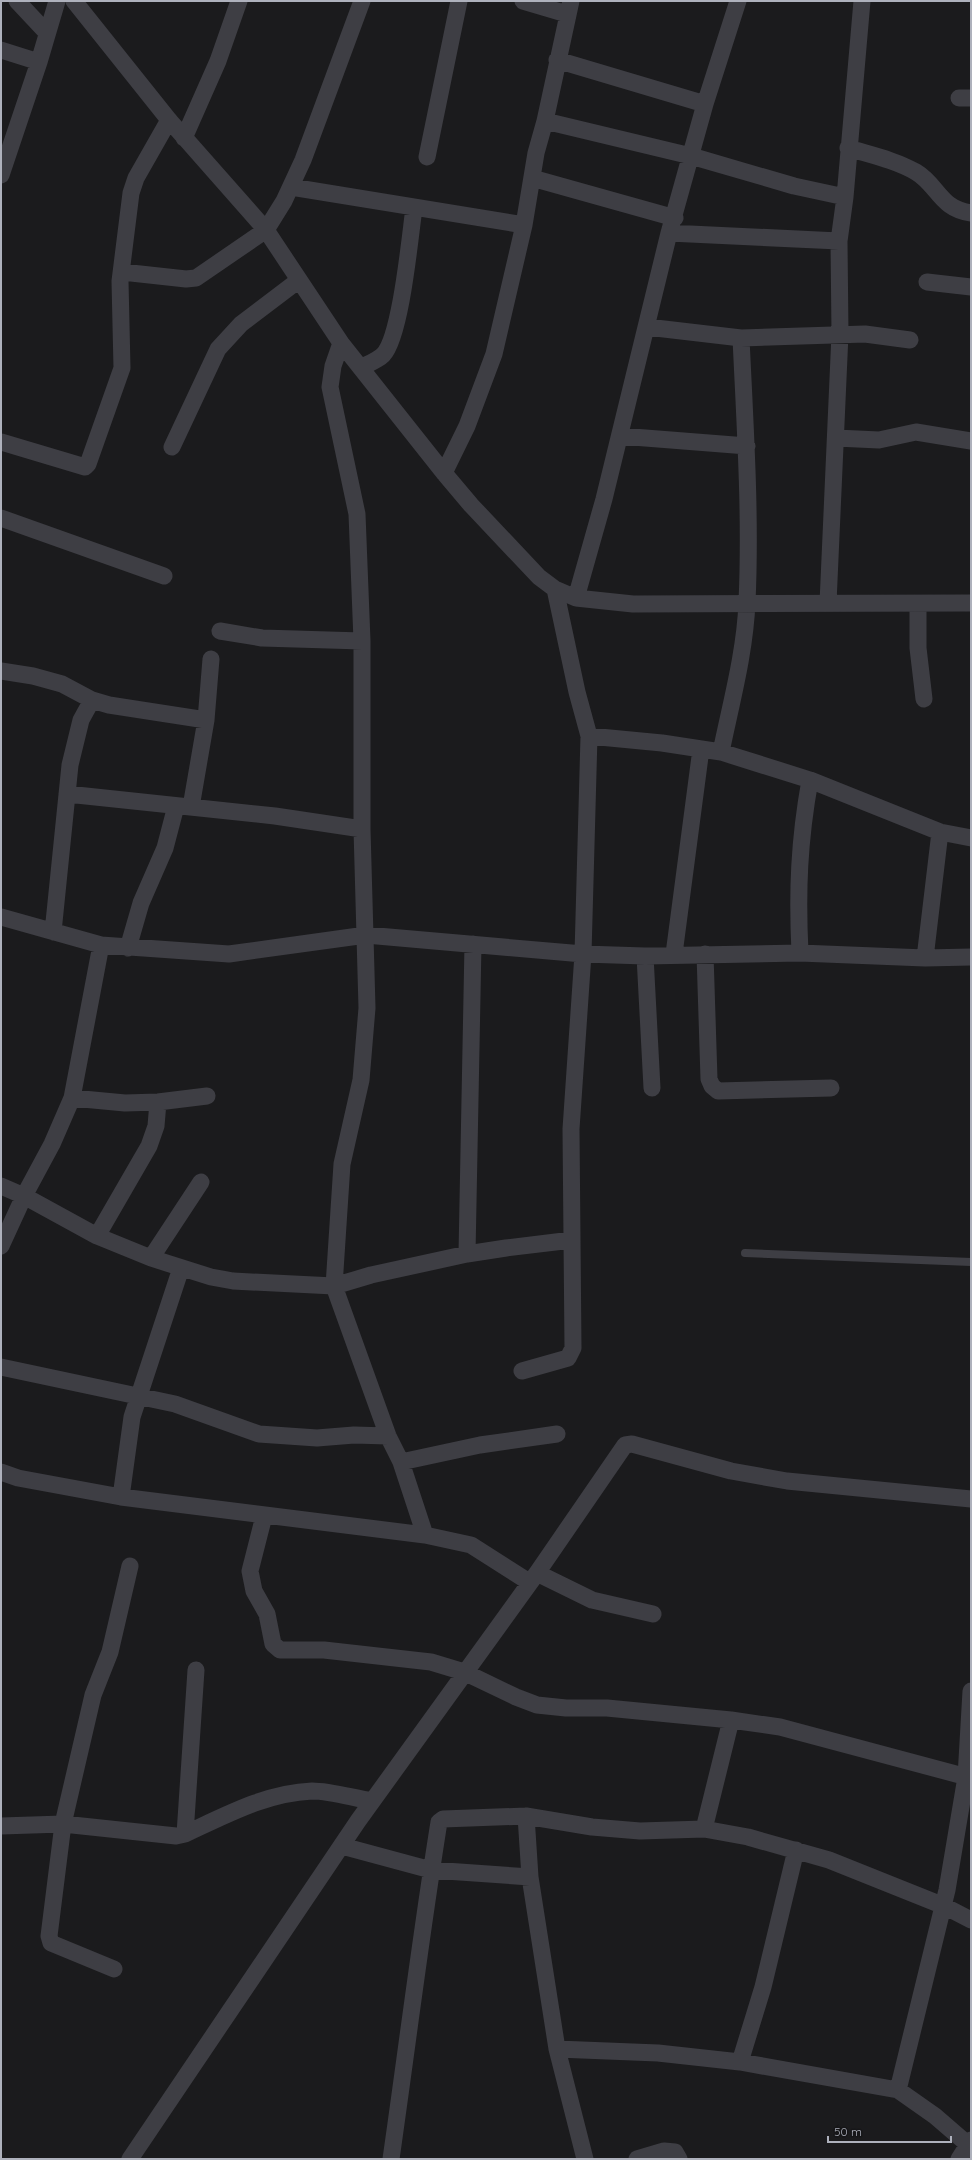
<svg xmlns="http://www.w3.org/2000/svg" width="972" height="2160" font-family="Quicksand,sans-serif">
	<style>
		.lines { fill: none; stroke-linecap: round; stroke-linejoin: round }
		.lane { stroke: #3e3e44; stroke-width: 8 }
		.street { stroke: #3e3e44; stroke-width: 17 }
	</style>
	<rect width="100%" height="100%" fill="#1b1b1d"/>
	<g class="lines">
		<!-- lane -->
		<path class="lane" d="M 745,1253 L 971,1262"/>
		<!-- street -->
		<path class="street" d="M 17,1 L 47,33
			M 74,1 L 169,120 L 266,230 L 341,343 L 444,473 L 471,505 L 539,577 L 555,589 L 577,692 L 589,736 L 583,954 L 571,1129 L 573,1348 L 568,1358 L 522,1371
			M 523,1 L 567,14
			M 1,50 L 39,62
			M 557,60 L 705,104
			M 959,98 L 971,98
			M 545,121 L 691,156 L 794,186 L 845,197
			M 184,138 L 218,61 L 239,1
			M 848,148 C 871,155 895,160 916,172 C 938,185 940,209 971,213
			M 427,157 L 459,1
			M 1,175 L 39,62 L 57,1
			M 532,178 L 675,218
			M 291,187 L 524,225
			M 669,233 L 839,241
			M 122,272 L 186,279 L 196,278 L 266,230 L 284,201 L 303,160 L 362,1
			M 927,282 L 971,287
			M 647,327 L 741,338 L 865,334 L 910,340
			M 341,343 L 333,366 L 330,387 L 357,514 L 362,641 L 362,829 L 367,1008 L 361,1080 L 342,1164 L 334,1286 L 388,1436 L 401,1462 L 425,1535
			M 362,367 C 368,364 378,360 383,355 C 401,337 410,236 414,208
			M 620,436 L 747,446
			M 836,438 L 879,440 L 916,432 L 971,441
			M 1,442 L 85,467 L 88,464 L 122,368 L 120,281 L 131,193 L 136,178 L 169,120
			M 172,447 L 218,349 L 241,324 L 299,280
			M 444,473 L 467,426 L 494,354 L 524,225 L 536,153 L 545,121 L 571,1
			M 1,518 L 164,576
			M 555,589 L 576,598 L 604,499 L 669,233 L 705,104 L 738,1
			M 576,598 L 633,604 L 971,603
			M 828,603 L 840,334 L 839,241 L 845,197 L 862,1
			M 918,604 L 918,648 L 924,699
			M 220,631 L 262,638 L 362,641
			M 1,671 L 33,676 L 62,684 L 92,700 L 109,705 L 206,720
			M 589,736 L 662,743 L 721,752 L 810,780 L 940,832 L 971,838
			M 721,752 C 731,703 745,653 747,602 C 751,514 745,426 741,338
			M 67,794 L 275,816 L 362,829
			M 191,807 L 206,720 L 211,659
			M 1,917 L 101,945 L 229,954 L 366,935 L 583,954 L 645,956 L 800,953 L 925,958 L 971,957
			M 53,932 L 70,765 L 81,720 L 92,700
			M 128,948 L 141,903 L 165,848 L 176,806
			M 800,953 C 797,891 799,841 810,780
			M 674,954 L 701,749
			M 705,954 L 709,1079 L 712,1086 L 718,1091 L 831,1088
			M 645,956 L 652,1088
			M 925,958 L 940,832
			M 72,1098 L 125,1103 L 158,1102 L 207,1096
			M 1,1186 L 24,1196 L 97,1236 L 151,1258 L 211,1277 L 233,1281 L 334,1286 L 371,1275 L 467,1254 L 506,1248 L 572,1240
			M 97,1236 L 149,1146 L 156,1126 L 158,1102
			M 1,1246 L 24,1196 L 52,1144 L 72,1098 L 101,945
			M 467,1254 L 473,944
			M 151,1258 L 201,1182
			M 1,1367 L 175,1404 L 259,1434 L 317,1438 L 354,1435 L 388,1436
			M 401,1462 L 480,1445 L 557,1434
			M 1,1472 L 18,1478 L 121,1497 L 425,1535 L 471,1545 L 529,1582
			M 121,1497 L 132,1417 L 181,1268
			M 264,1516 L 250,1571 L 254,1591 L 267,1614 L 273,1644 L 280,1650 L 324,1650 L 431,1662 L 464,1672 L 516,1697 L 537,1705 L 566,1708 L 607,1708 L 731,1720 L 780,1727 L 971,1778
			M 537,1573 L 592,1600 L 653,1614
			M 526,1816 L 530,1877 L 557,2049 L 585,2159
			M 1,1826 L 63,1824 L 176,1836 L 185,1834 C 226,1815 266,1793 312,1791 C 331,1791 353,1798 372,1801
			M 704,1829 L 731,1720
			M 185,1834 L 196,1670
			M 342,1846 L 431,1870 L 530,1877
			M 114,1969 L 51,1943 L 49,1936 L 63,1824 L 93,1695 L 110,1652 L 130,1566
			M 557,2049 L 658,2053 L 740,2062 L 898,2090 L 935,2116 L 971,2147
			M 740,2062 L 763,1987 L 796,1850
			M 898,2090 L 947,1890 L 966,1777 L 971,1691
			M 130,2159 L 358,1821 L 537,1573 L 625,1445 L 632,1444 L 731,1471 L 787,1481 L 971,1499
			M 391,2159 C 407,2047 421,1934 439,1822 L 443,1819 L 526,1816 L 592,1827 L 640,1831 L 704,1829 L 748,1837 L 829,1860 L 944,1906 L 971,1920
			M 637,2159 L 664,2151 L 675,2152 L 679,2159
			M 959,2159 L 971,2140"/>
	</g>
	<!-- border -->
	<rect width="972" height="2160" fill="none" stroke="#aeb1bc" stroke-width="4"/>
	<!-- scale -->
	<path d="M828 2136v6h123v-6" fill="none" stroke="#aeb1bc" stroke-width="2"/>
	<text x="834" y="2136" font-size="12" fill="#aeb1bc" stroke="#161618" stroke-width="3" paint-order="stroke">50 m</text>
</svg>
